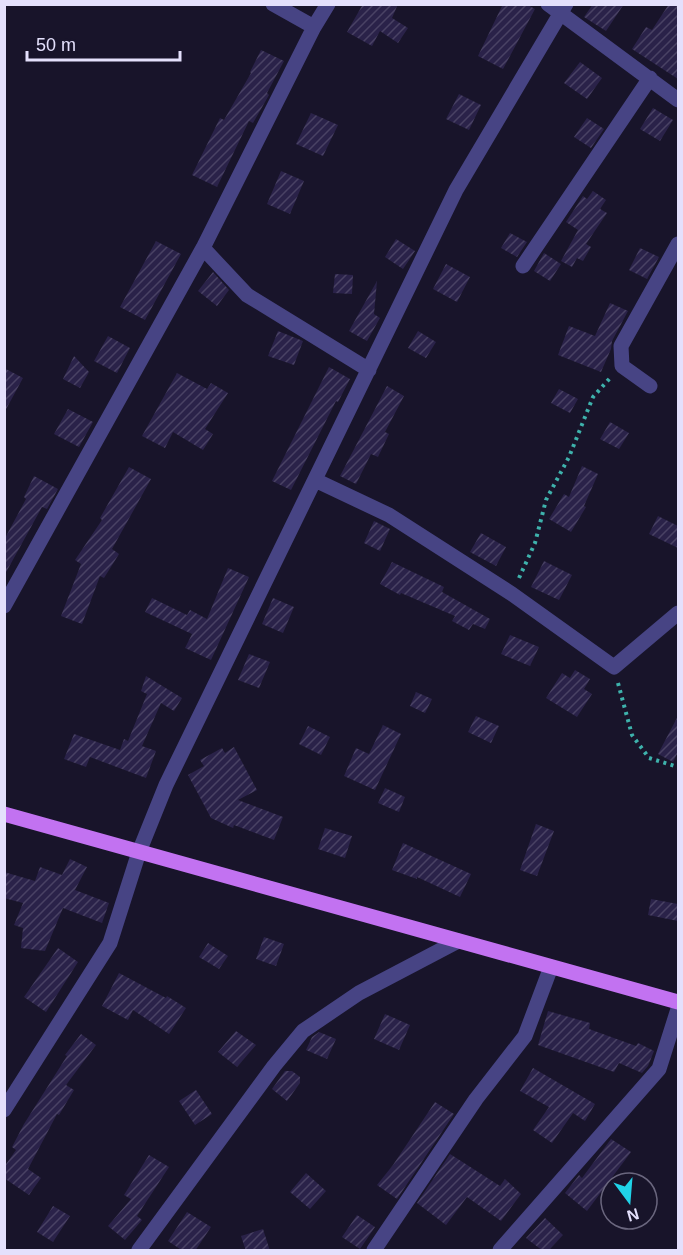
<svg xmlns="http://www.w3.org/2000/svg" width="683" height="1255" font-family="Helvetica,sans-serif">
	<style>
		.building { fill: url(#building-hatch) }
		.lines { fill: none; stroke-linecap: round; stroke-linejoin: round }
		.path { stroke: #3eb2ac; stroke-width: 4; stroke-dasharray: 3 4.5; stroke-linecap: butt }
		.minor { stroke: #474484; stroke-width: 15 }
		.major { stroke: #c272f1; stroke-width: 15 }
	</style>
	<defs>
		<pattern id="building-hatch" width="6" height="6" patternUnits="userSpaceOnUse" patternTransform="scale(1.5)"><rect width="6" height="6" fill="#2a2249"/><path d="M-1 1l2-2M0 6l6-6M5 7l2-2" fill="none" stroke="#494264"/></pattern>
	</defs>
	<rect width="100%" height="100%" fill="#18142a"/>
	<!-- building -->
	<path class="building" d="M 363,4 L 398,4 L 392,18 L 408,28 L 398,43 L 380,31 L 372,46 L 347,32 Z
		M 503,4 L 526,4 L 535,9 L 503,69 L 478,56 Z
		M 593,4 L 624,4 L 606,31 L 584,17 Z
		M 669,4 L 678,4 L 678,79 L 632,49 L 646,27 L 652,30 Z
		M 261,50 L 284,61 L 267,93 L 269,95 L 253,123 L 249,121 L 217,187 L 192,175 L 220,118 L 224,120 L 251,73 L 250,72 Z
		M 580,62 L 602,78 L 587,99 L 564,83 Z
		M 459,94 L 481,105 L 469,130 L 446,119 Z
		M 653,108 L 673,120 L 660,141 L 640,129 Z
		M 311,113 L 338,125 L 323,156 L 296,144 Z
		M 587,118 L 604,129 L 591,148 L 574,137 Z
		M 281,171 L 304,181 L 290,214 L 267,204 Z
		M 593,191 L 606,200 L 600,209 L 607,213 L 586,244 L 591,247 L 583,261 L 577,258 L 572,267 L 561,261 L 578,230 L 566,222 L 583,196 L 587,199 Z
		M 510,233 L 527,242 L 517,257 L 501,248 Z
		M 396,239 L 415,251 L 403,269 L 385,257 Z
		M 156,241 L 181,254 L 145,320 L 120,307 Z
		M 640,248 L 659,257 L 647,279 L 629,270 Z
		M 544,253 L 561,264 L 550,281 L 534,271 Z
		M 446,264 L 470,277 L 457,302 L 433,289 Z
		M 213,272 L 229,290 L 217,306 L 198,291 Z
		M 335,274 L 353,275 L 352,294 L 333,293 Z
		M 377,281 L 374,314 L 380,318 L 367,341 L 349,331 Z
		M 610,303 L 628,311 L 612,341 L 611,349 L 601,372 L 558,355 L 569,326 L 595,336 Z
		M 278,331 L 303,341 L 294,365 L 268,356 Z
		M 418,331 L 436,342 L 426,358 L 408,348 Z
		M 108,336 L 130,348 L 117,373 L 94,361 Z
		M 74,356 L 89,372 L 80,388 L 63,379 Z
		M 329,367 L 350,379 L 338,402 L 336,401 L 291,490 L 272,481 Z
		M 4,368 L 23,378 L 4,413 Z
		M 177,373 L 207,389 L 211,383 L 228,393 L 205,429 L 213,434 L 203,450 L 173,432 L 165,448 L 142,436 Z
		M 387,386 L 404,396 L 385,432 L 389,434 L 378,457 L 371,454 L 356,484 L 340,476 Z
		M 559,389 L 578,399 L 570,413 L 551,403 Z
		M 68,409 L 93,422 L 79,447 L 54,434 Z
		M 610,422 L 629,433 L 619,449 L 600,439 Z
		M 582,466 L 598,474 L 584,506 L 586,507 L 571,532 L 549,519 L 564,494 L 569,497 Z
		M 129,467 L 151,479 L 112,549 L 119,554 L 104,578 L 100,576 L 82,624 L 61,616 L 81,564 L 75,560 L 102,520 L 100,518 Z
		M 34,476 L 58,489 L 47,509 L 42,507 L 4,576 L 4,540 L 26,499 L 24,497 Z
		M 658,516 L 678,526 L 678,548 L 649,534 Z
		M 374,521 L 390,529 L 380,551 L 364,543 Z
		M 481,533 L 506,547 L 496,566 L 470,552 Z
		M 544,561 L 572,575 L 559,600 L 531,587 Z
		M 392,562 L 444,587 L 442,592 L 490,619 L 485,629 L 473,624 L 469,630 L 452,621 L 455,616 L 401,593 L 400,595 L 380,584 Z
		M 228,568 L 249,577 L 211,660 L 185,648 L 192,634 L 145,612 L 152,598 L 187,615 L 190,610 L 207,619 Z
		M 273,598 L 294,607 L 283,633 L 262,624 Z
		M 510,635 L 539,647 L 530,666 L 501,654 Z
		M 249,654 L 270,662 L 259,688 L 238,680 Z
		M 575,670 L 590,679 L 584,689 L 592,694 L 577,717 L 546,698 L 562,673 L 570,678 Z
		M 146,676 L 182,698 L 174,711 L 161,703 L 142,746 L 156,751 L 146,778 L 90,757 L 86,767 L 64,759 L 74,734 L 120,750 L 124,739 L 128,741 L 147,694 L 141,691 Z
		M 416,692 L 432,699 L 425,713 L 410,706 Z
		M 476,716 L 499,726 L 491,743 L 468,732 Z
		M 678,716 L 678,752 L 673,762 L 658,754 Z
		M 383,725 L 401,734 L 375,790 L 344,776 L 356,748 L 369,754 Z
		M 308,726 L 330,737 L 321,755 L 299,744 Z
		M 234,747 L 257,790 L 238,800 L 283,817 L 274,840 L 234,825 L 233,828 L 211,818 L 188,775 L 204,766 L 200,760 L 222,748 L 225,753 Z
		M 385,788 L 405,797 L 399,812 L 378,803 Z
		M 536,824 L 554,831 L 537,876 L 520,870 Z
		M 325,828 L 352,836 L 345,858 L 318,849 Z
		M 403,843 L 471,874 L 460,897 L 417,877 L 417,879 L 392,870 Z
		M 70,859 L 87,867 L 75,890 L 109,903 L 102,923 L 63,908 L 45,951 L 21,948 L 23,928 L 14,925 L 23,903 L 4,898 L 4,872 L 35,881 L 40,867 L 62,875 Z
		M 651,899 L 678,904 L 678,921 L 648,915 Z
		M 264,937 L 284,944 L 276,966 L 256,959 Z
		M 208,943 L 228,956 L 219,969 L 199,957 Z
		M 58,948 L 78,962 L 46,1012 L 24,997 Z
		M 119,973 L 166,998 L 167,996 L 186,1008 L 169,1034 L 133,1010 L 128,1020 L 102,1006 Z
		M 548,1011 L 590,1023 L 589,1029 L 636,1046 L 638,1043 L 654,1051 L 648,1066 L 642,1073 L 619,1063 L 614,1072 L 538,1045 Z
		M 385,1014 L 410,1025 L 399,1050 L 374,1039 Z
		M 236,1031 L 256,1045 L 237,1067 L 218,1052 Z
		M 319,1032 L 336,1039 L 327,1059 L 306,1050 L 312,1037 Z
		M 81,1034 L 96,1045 L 66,1085 L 74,1090 L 59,1115 L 57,1114 L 28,1169 L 41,1178 L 29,1195 L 4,1178 L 4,1167 L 16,1150 L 12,1147 L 24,1124 L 67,1056 L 65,1055 Z
		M 533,1068 L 595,1104 L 585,1121 L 573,1113 L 552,1143 L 533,1130 L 549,1107 L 520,1091 Z
		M 285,1071 L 292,1071 L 300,1077 L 300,1083 L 287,1101 L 272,1089 Z
		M 196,1090 L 212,1114 L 195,1125 L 179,1101 Z
		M 435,1102 L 454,1114 L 397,1199 L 377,1185 L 393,1165 Z
		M 611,1139 L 631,1152 L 587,1211 L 565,1193 L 579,1175 L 582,1178 Z
		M 450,1154 L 500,1186 L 505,1179 L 521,1194 L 501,1221 L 467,1197 L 446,1225 L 417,1203 Z
		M 149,1155 L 169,1167 L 137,1216 L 142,1220 L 125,1240 L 108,1226 L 131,1199 L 124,1195 Z
		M 306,1173 L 326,1191 L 310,1209 L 290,1192 Z
		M 53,1206 L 70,1216 L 53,1242 L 37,1232 Z
		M 187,1212 L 211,1227 L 195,1251 L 183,1251 L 168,1241 Z
		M 357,1215 L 375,1227 L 360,1249 L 342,1237 Z
		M 545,1218 L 563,1235 L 548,1251 L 543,1251 L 526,1238 Z
		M 263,1229 L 270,1251 L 246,1251 L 241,1236 Z"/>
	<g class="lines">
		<!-- path -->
		<path class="path" d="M 519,578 L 535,543 L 546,500 L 569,457 L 593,397 L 611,377
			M 618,683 L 632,735 L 649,758 L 678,767"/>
		<!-- minor -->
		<path class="minor" d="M 273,4 L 314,27
			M 548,4 L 678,100
			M 203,248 L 247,295 L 369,370
			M 523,266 L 650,78
			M 650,386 L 622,366 L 621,346 L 678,244
			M 315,480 L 389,515 L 512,594 L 614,667 L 678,613
			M 4,606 L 203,248 L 314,27 L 328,4
			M 4,1110 L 110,943 L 139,852 L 166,785 L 456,190 L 566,4
			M 139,1250 L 274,1066 L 303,1031 L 359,993 L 458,941
			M 374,1250 L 476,1099 L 525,1036 L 551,967
			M 500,1250 L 659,1069 L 678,1009"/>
		<!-- major -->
		<path class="major" d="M 4,814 L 678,1002"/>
	</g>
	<!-- border -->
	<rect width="683" height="1255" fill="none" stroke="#e4e0fc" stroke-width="12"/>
	<!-- north arrow -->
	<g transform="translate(629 1201) rotate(164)"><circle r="28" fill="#18142a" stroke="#6a667e" stroke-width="1.5"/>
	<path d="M0-4.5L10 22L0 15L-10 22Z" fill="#20d3e8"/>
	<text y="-9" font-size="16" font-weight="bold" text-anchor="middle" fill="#e4e0fc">N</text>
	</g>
	<!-- scale -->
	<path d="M27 51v9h153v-9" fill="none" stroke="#e4e0fc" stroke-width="3"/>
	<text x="36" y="51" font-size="18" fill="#e4e0fc" stroke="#18142a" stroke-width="4.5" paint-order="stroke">50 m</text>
</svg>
